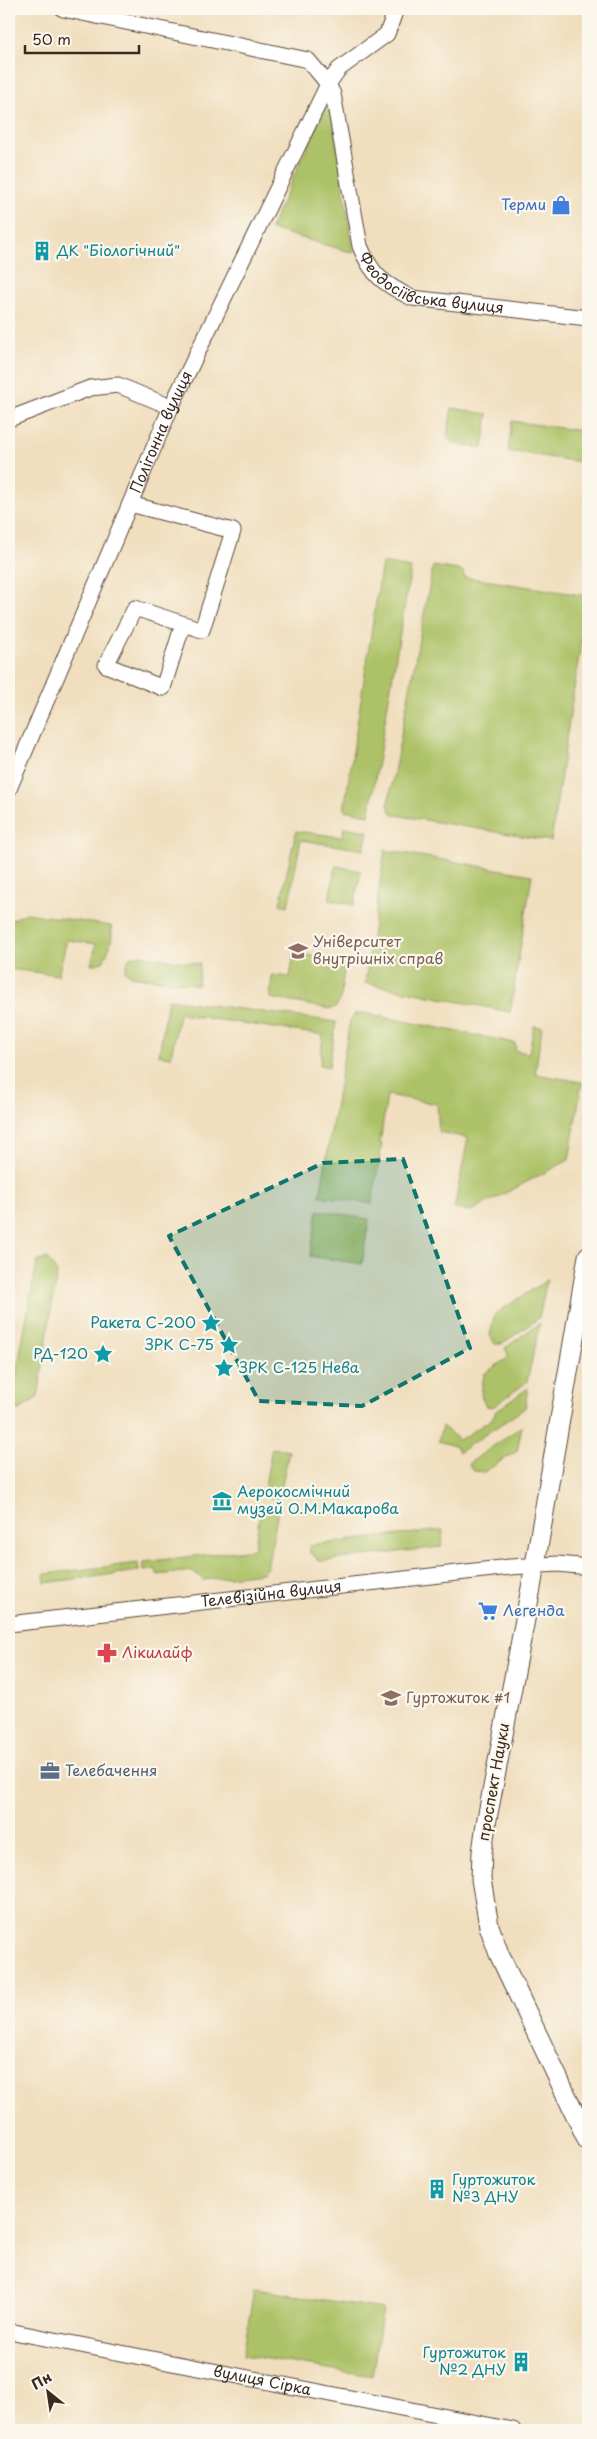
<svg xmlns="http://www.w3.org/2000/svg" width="597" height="2439" font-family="'Playpen Sans',sans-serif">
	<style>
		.green { fill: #adc267; stroke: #747642 }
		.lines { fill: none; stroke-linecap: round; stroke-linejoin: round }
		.minor-casing { stroke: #564536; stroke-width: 17 }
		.major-casing { stroke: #564536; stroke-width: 21 }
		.minor { stroke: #fff; stroke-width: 15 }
		.major { stroke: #fff; stroke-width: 19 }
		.marked { fill: #0f766e; fill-opacity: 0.2; stroke: #0f766e; stroke-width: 4; stroke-dasharray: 10 6; stroke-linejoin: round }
		.labels { text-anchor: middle; stroke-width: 4.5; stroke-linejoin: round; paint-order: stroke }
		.shop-label { font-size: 15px; fill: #366cbe; stroke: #fbf7ec; text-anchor: end }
		.culture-label { font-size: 15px; fill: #0d838f; stroke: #fbf7ec; text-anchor: start }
		.street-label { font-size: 15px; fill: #3b2a1e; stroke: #fbf7ec }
		.education-label { font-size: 15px; fill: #785e54; stroke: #fbf7ec; text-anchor: start }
		.health-label { font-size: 15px; fill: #be3a42; stroke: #fbf7ec; text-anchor: start }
		.service-label { font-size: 15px; fill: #4e5e75; stroke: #fbf7ec; text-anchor: start }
	</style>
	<rect width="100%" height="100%" fill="#fbf7ec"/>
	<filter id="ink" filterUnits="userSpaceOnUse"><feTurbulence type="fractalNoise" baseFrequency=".02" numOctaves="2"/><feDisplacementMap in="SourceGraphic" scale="10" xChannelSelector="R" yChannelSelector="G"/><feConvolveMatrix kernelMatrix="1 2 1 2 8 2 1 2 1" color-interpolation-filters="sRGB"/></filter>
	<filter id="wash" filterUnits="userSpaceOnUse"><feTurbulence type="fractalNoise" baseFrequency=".0096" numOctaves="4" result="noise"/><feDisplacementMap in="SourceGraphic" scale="20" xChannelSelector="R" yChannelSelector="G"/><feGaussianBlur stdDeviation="1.12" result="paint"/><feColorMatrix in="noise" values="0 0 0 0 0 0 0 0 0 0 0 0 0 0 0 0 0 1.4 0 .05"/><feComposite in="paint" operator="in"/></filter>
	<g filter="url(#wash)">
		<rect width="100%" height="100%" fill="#f0debe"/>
		<!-- green -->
		<path class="green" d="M 326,106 L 331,111 L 354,253 L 270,229 Z
			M 452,408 L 488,414 L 483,448 L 451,443 L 447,435 Z
			M 512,421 L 588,432 L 588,463 L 508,451 Z
			M 382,563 L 411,568 L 369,815 L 344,810 Z
			M 433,566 L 463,571 L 464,577 L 588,596 L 551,841 L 395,815 L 390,811 L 388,804 Z
			M 344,827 L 368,831 L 364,850 L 301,840 L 288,906 L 280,904 L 296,831 L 342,837 Z
			M 385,850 L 532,875 L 510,1012 L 365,983 Z
			M 336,866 L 361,871 L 354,905 L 329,900 Z
			M 27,913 L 111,926 C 114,939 109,950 103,962 L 91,965 L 96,944 L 67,940 L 58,975 L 9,969 L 9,921 Z
			M 294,953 L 345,961 L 341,996 L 336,1007 L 330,1009 L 270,998 L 272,975 L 290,977 Z
			M 140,955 L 200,964 L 198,985 L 131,976 L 125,971 L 129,957 Z
			M 168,999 L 336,1022 L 329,1067 L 320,1065 L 323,1035 L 179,1014 L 171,1057 L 159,1055 Z
			M 363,1013 L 515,1043 L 516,1051 L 529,1053 L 534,1026 L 542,1027 L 535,1074 L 582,1082 L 569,1160 L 471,1211 L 454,1209 L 468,1138 L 439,1132 L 437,1104 L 387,1095 L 380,1143 L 382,1144 L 372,1204 L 320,1196 L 350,1020 L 355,1014 Z
			M 318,1210 L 369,1219 L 362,1264 L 310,1256 Z
			M 47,1258 L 57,1273 L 38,1397 L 20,1410 L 10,1407 L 37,1262 Z
			M 547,1280 L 539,1318 L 502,1344 L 495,1344 L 490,1335 L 495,1314 Z
			M 540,1323 L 527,1382 L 493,1407 L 486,1406 L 481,1395 L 484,1374 L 509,1357 L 505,1348 Z
			M 528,1388 L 525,1408 L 459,1452 L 455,1446 L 438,1441 L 442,1426 L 459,1440 L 492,1419 L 496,1411 Z
			M 522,1426 L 517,1451 L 484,1472 L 474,1471 L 468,1464 Z
			M 272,1448 L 289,1451 L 279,1499 L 263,1496 Z
			M 261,1508 L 278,1512 L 267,1568 L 262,1573 L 203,1580 L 193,1571 L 157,1575 L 156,1569 L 144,1571 L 143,1562 L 254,1549 Z
			M 443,1530 L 441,1547 L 321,1561 L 310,1553 L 309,1545 Z
			M 138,1563 L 139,1571 L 45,1583 L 44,1574 Z
			M 254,2289 L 383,2309 L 372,2376 L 243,2355 Z"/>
	</g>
	<g filter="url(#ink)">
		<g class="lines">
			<defs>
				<g id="minor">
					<path id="s1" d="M 63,9 L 308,60 L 328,84 L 333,94 L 360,246 C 372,276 384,284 412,298 L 588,318"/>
					<path d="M 9,419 L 90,388 L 118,385 L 171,407"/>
					<path d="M 130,504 L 233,531 L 202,630 L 135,608 L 106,665 L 163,688 L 183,624"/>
					<path id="s2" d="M 9,789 L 171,407 L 328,84 L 339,69 L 387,34 L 396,9"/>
					<path id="s3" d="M 9,1624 L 510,1567 L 558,1564 L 588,1567"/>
					<path id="s4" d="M 9,2331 L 513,2430"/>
				</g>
				<path id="major" d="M 588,1256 L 531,1588 L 486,1824 L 482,1852 L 481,1879 L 489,1926 L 499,1954 L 588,2141"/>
			</defs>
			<!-- minor casing -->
			<use href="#minor" class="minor-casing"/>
			<!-- major casing -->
			<use href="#major" class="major-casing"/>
			<!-- minor -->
			<use href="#minor" class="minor"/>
			<!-- major -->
			<use href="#major" class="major"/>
		</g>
	</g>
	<!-- marked area -->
	<path class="marked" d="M 403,1159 L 470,1348 L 362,1406 L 259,1401 L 169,1236 L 323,1163 Z"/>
	<!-- icons -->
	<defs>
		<symbol id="shop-bare" viewBox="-9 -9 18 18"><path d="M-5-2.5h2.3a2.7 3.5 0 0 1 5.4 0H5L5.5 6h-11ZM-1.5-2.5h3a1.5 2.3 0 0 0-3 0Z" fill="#3f7fe0" stroke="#fbf7ec" stroke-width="2.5" paint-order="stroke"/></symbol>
		<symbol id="building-bare" viewBox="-9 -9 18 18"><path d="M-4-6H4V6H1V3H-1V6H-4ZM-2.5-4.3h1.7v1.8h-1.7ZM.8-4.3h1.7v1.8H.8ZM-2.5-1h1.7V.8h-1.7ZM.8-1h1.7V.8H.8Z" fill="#0f9aa8" stroke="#fbf7ec" stroke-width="2.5" paint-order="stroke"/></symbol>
		<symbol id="university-bare" viewBox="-9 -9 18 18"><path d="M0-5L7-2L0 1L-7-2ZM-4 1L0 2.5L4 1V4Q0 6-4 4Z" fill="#8d6e63" stroke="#fbf7ec" stroke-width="2.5" paint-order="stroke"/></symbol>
		<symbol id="sight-bare" viewBox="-9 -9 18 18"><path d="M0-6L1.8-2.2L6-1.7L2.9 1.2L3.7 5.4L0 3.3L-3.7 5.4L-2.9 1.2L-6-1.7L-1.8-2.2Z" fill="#0f9aa8" stroke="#fbf7ec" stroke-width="2.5" paint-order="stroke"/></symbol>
		<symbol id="museum-bare" viewBox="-9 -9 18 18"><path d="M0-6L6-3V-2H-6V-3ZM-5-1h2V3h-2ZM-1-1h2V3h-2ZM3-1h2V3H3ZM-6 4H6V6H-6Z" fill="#0f9aa8" stroke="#fbf7ec" stroke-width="2.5" paint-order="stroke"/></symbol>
		<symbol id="supermarket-bare" viewBox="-9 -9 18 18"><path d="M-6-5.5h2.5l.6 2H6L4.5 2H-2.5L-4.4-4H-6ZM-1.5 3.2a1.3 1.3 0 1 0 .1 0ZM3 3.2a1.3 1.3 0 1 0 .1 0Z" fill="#3f7fe0" stroke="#fbf7ec" stroke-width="2.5" paint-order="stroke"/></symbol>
		<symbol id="pharmacy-bare" viewBox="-9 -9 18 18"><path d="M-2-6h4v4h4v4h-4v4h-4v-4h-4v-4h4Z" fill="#e0444e" stroke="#fbf7ec" stroke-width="2.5" paint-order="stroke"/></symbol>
		<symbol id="office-bare" viewBox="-9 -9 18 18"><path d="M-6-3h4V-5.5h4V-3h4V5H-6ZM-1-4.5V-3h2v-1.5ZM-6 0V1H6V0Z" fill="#5c6f8a" stroke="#fbf7ec" stroke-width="2.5" paint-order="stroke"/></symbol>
	</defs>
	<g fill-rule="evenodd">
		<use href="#shop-bare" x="547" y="191" width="28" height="28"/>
		<use href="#building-bare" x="28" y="237" width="28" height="28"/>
		<use href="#university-bare" x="284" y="937" width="28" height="28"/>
		<use href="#sight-bare" x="197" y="1309" width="28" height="28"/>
		<use href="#sight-bare" x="215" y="1331" width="28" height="28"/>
		<use href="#sight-bare" x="89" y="1340" width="28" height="28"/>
		<use href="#sight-bare" x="210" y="1354" width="28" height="28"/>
		<use href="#museum-bare" x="208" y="1487" width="28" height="28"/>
		<use href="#supermarket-bare" x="474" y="1597" width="28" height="28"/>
		<use href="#pharmacy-bare" x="93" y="1639" width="28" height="28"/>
		<use href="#university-bare" x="377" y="1684" width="28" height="28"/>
		<use href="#office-bare" x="36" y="1757" width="28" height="28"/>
		<use href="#building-bare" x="423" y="2175" width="28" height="28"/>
		<use href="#building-bare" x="507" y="2348" width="28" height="28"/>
	</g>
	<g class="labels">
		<!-- shop labels -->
		<g class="shop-label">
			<text x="546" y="210">Терми</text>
			<text x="503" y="1616" text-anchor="start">Легенда</text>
		</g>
		<!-- culture labels -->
		<g class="culture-label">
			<text x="57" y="256">ДК "Біологічний"</text>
			<text x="196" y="1328" text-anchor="end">Ракета С-200</text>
			<text x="214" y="1350" text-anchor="end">ЗРК С-75</text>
			<text x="88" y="1359" text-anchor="end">РД-120</text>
			<text x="239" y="1373">ЗРК С-125 Нева</text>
			<text x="237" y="1497">Аерокосмічний<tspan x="237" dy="17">музей О.М.Макарова</tspan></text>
			<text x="452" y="2185">Гуртожиток<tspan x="452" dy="17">№3 ДНУ</tspan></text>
			<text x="506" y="2358" text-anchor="end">Гуртожиток<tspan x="506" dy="17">№2 ДНУ</tspan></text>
		</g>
		<!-- street labels -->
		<g class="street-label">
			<text dy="5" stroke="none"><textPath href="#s1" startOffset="535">Феодосіївська вулиця</textPath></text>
			<text dy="5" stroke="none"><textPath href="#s2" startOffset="388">Полігонна вулиця</textPath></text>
			<text dy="5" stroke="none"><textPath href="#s3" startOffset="264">Телевізійна вулиця</textPath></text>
			<text transform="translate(494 1782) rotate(-80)" y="5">проспект Науки</text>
			<text dy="5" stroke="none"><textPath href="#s4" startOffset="258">вулиця Сірка</textPath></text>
		</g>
		<!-- education labels -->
		<g class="education-label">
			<text x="313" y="947">Університет<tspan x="313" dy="17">внутрішніх справ</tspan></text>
			<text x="406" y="1703">Гуртожиток #1</text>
		</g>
		<!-- health labels -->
		<g class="health-label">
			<text x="122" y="1658">Лікилайф</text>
		</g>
		<!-- service labels -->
		<g class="service-label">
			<text x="65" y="1776">Телебачення</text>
		</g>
	</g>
	<!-- margin -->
	<rect width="597" height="2439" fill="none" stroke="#fbf7ec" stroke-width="30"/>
	<!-- north arrow -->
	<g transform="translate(48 2392) rotate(330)" stroke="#fbf7ec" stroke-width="4" paint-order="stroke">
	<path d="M0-4L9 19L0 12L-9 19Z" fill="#3b2a1e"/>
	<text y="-8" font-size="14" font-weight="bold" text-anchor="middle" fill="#3b2a1e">Пн</text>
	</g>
	<!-- scale -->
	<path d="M25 45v8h114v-8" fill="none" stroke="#3b2a1e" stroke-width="2.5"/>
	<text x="32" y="45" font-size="15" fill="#3b2a1e" stroke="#fbf7ec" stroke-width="4" paint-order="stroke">50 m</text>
</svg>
